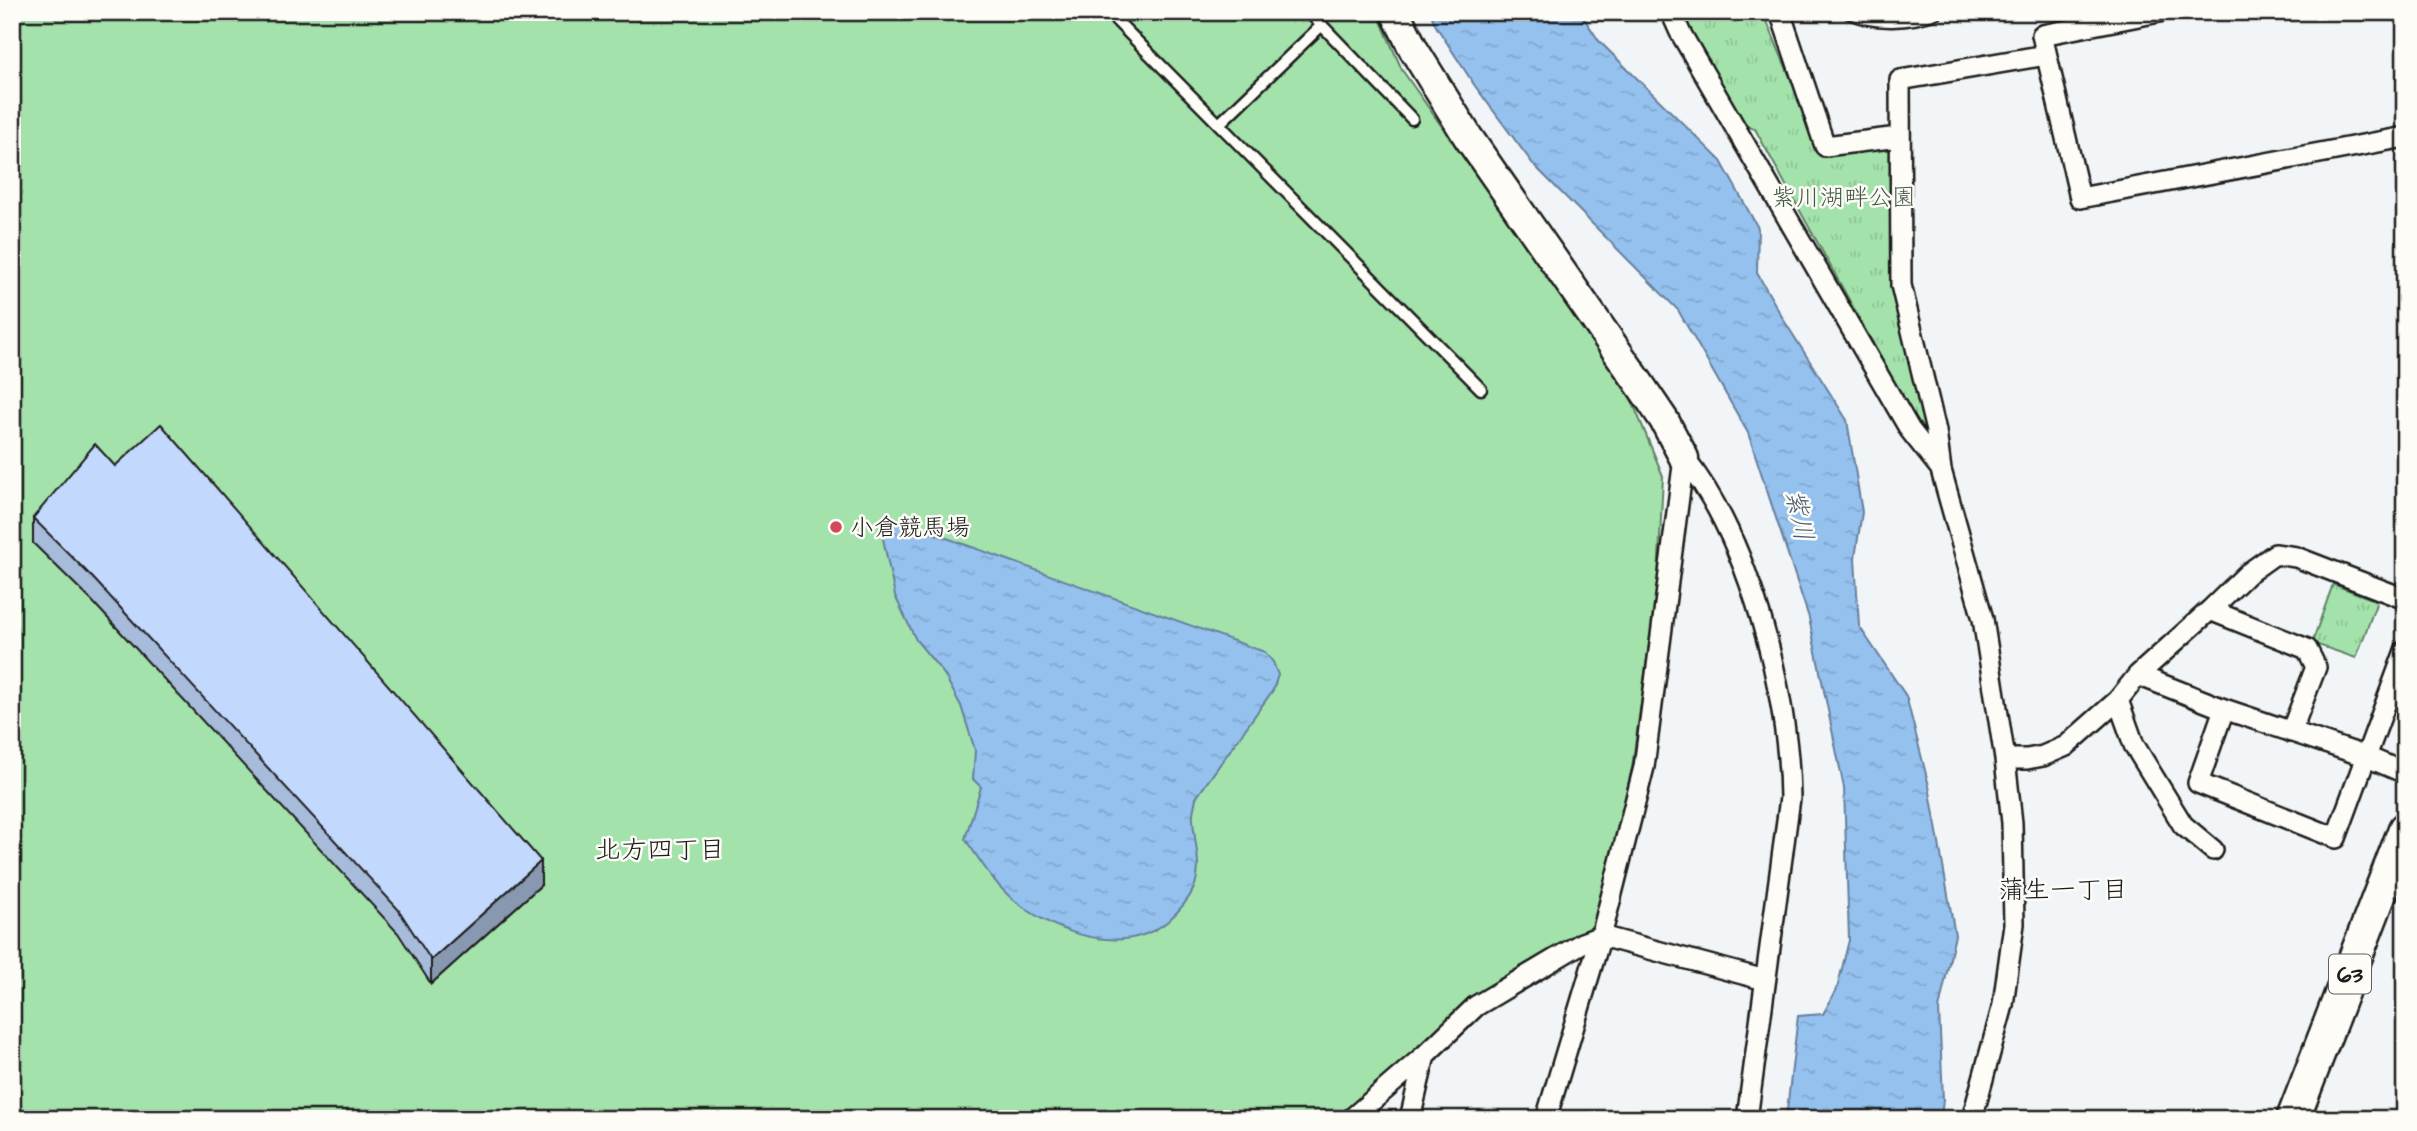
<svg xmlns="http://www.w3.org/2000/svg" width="2417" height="1131" font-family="'Architects Daughter','Klee One',sans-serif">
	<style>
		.park { fill: url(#park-tufts); stroke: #608064; stroke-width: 2 }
		.pitch { fill: #a3e3ab; stroke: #608064; stroke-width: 2 }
		.water { fill: url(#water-ripples); stroke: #657f9b; stroke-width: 2 }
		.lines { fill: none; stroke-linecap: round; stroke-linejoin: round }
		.lane-casing { stroke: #1c1c1c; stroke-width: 15 }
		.street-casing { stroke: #1c1c1c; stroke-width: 24 }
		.secondary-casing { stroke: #1c1c1c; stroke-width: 33 }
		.primary-casing { stroke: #1c1c1c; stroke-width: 37 }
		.lane { stroke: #fdfcf7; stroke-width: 10 }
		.street { stroke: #fdfcf7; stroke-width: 19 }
		.secondary { stroke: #fdfcf7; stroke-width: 28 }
		.primary { stroke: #fdfcf7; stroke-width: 32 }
		.wall { fill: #a7bbda; stroke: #1c1c1c; stroke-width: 2 }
		.shaded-wall { fill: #8898b1; stroke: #1c1c1c; stroke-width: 2 }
		.building { fill: #c2d9fd; stroke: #1c1c1c; stroke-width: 2 }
		.poi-dot { fill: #d1495b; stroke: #fdfcf7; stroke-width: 2.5 }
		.labels { text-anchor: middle; stroke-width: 5; stroke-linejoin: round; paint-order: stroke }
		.shield { fill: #fdfcf7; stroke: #605f5e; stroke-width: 2 }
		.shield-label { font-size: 23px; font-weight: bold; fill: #1c1c1c }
		.park-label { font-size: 24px; fill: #445847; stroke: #fdfcf7 }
		.poi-label { font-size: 24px; fill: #1c1c1c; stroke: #fdfcf7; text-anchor: start }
		.water-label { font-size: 26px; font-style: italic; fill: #4c5e70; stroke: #fdfcf7 }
		.neighbourhood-label { font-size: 26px; fill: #1c1c1c; stroke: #fdfcf7 }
	</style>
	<defs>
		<pattern id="park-tufts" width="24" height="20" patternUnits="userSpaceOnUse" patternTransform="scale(1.75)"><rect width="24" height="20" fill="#a3e3ab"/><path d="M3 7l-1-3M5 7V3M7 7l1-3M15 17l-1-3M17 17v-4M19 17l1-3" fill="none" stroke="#8cc293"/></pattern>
		<pattern id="water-ripples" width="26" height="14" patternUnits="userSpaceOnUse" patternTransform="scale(1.75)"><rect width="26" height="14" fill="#95c1ef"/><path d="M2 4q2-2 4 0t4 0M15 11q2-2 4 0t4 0" fill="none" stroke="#80a5cc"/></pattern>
	</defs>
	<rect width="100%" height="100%" fill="#f1f5f8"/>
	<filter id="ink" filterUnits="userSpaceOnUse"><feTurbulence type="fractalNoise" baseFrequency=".0143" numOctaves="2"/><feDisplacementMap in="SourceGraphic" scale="14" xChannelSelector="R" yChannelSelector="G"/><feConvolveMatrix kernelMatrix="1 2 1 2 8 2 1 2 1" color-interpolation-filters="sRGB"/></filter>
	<g filter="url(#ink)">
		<!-- park -->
		<path class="park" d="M 1679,12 L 1763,12 L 1821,152 L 1891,148 L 1892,281 L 1928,434 L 1924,436 L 1755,129 L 1744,125 Z
			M 2333,584 L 2377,601 L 2356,658 L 2312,643 Z"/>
		<!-- pitch -->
		<path class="pitch" d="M 12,12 L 1377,12 L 1402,70 L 1628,391 L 1663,476 L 1658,579 L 1632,768 L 1598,915 L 1591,927 L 1507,980 L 1337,1119 L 12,1119 Z"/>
		<!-- water -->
		<path class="water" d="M 1430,12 L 1580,12 L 1599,41 L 1721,161 L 1758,228 L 1757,273 L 1785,322 L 1847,420 L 1862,512 L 1855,558 L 1859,626 L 1906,696 L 1929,786 L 1955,935 L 1939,1009 L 1943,1099 L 1941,1119 L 1786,1119 L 1798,1016 L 1823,1014 L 1837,989 L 1849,940 L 1844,788 L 1809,618 L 1748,433 L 1678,310 L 1533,164 L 1475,86 L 1436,26 Z
			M 888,517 L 1265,652 L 1273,662 L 1278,675 L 1273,690 L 1196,798 C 1195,805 1192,812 1193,819 C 1194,843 1203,864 1194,888 C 1188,901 1178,912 1168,921 C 1123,958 1056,933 1015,901 C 995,886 980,860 965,839 L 981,787 L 973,779 L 975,750 L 961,706 L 944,674 L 916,640 L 895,596 L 880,524 Z"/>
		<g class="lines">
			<defs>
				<path id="lane" d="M 1108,12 L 1481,389
					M 1309,12 L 1412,119
					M 1847,12 C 1875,25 1910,23 1938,12
					M 1219,124 L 1322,25"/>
				<path id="street" d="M 1671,12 L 1680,32 L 1910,430 L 1941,469
					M 1780,12 L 1825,146 L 1899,137
					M 2159,12 L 2042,35 L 2080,198 L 2405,137
					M 1684,458 C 1750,540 1789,694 1790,798 L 1747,1119
					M 2210,610 L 2307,649 L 2316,667 L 2291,732
					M 2138,675 L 2224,709 L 2367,757 L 2405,773
					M 2118,700 L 2134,745 L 2183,825 L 2213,850
					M 2224,709 L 2198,783 L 2336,838 L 2405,651
					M 2005,759 L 2027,759 L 2043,756 L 2066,746 L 2118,700 L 2138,675 L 2210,610 L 2247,574 L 2275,554 L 2296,557 L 2405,599
					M 1351,1119 L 1425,1055 L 1476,1006 L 1582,943 L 1601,936 L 1765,980
					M 1410,1119 L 1425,1055
					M 1546,1119 L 1603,929 L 1644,767 L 1684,458
					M 1972,1119 L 2003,1005 L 2014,924 L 2012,823 L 2005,759 L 1983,619 L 1941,470 L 1936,431 L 1901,285 L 1900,80 L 2046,55"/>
				<path id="secondary" d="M 1395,12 L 1414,50 L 1468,137 L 1639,383 L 1664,420 L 1684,458"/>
				<path id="primary" d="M 2293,1119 L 2405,829"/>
			</defs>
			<!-- lane casing -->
			<use href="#lane" class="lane-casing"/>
			<!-- street casing -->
			<use href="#street" class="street-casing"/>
			<!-- secondary casing -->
			<use href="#secondary" class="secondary-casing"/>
			<!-- primary casing -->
			<use href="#primary" class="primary-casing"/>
			<!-- lane -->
			<use href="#lane" class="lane"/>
			<!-- street -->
			<use href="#street" class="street"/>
			<!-- secondary -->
			<use href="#secondary" class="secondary"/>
			<!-- primary -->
			<use href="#primary" class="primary"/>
		</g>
		<!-- wall -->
		<path class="wall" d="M 115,466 L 541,885 L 431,984 L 398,933 L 92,601 L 33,543 L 33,518 Z"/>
		<!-- shaded-wall -->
		<path class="shaded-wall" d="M 541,861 L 541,885 L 431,984 L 431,960 Z"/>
		<!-- building -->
		<path class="building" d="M 161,424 L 541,861 L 431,960 L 398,909 L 92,577 L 33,518 L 95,444 L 115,466 Z"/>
	</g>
	<!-- markers -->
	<circle class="poi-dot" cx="836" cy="527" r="7"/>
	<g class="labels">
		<!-- shield labels -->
		<rect class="shield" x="2329" y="954.5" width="42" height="39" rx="5"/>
		<g class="shield-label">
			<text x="2350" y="982">63</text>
		</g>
		<!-- park labels -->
		<g class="park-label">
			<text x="1844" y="205">紫川湖畔公園</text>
		</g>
		<!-- poi labels -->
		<g class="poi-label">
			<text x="850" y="535">小倉競馬場</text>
		</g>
		<!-- water labels -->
		<g class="water-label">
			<text transform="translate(1800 515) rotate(79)" y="9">紫川</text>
		</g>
		<!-- neighbourhood labels -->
		<g class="neighbourhood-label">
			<text x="660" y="858">北方四丁目</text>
			<text x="2063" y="898">蒲生一丁目</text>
		</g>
	</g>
	<!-- margin -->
	<rect width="2417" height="1131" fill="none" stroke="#fdfcf7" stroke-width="42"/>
	<rect x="21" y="21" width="2375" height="1089" fill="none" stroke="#1c1c1c" stroke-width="2.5" filter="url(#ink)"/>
</svg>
